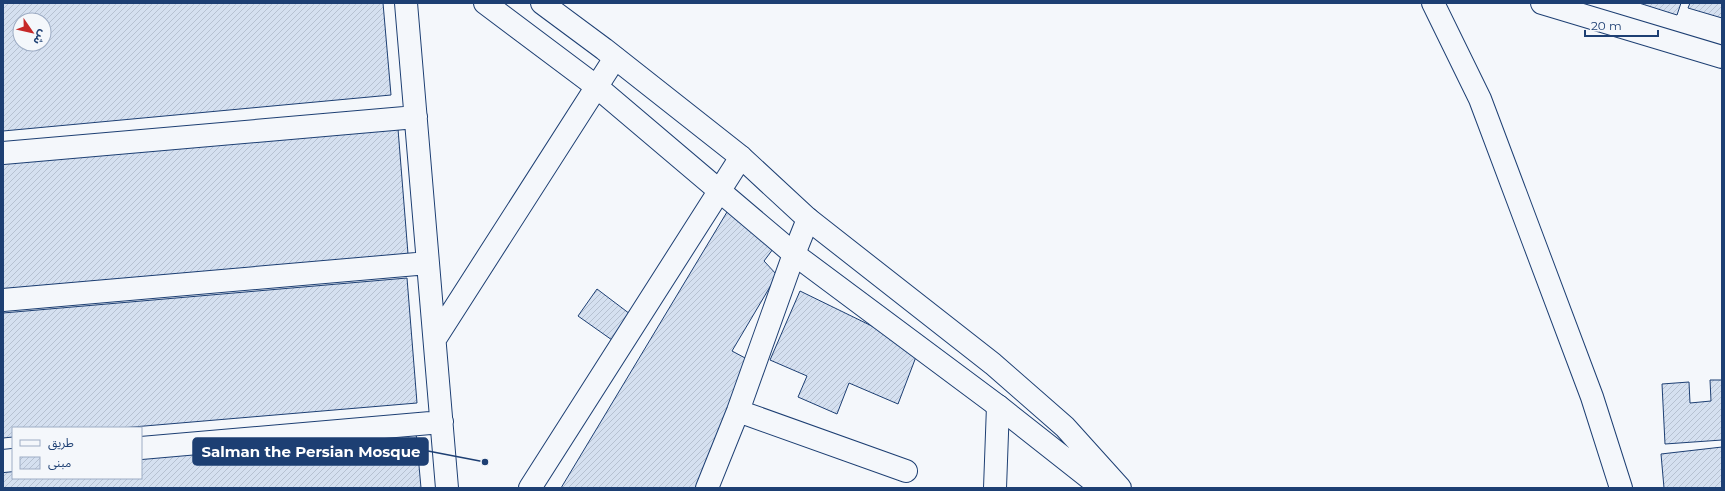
<svg xmlns="http://www.w3.org/2000/svg" width="1725" height="491" font-family="Montserrat,'Noto Sans Arabic',sans-serif">
	<style>
		.building { fill: url(#building-hatch); stroke: #1d3f73; fill-rule: evenodd }
		.lines { fill: none; stroke-linecap: round; stroke-linejoin: round }
		.street-casing { stroke: #1d3f73; stroke-width: 24 }
		.secondary-casing { stroke: #1d3f73; stroke-width: 24 }
		.street { stroke: #f4f7fb; stroke-width: 22 }
		.secondary { stroke: #f4f7fb; stroke-width: 22 }
		.leader { fill: none; stroke: #1d3f73; stroke-width: 1.5 }
		.callout-dot { fill: #1d3f73; stroke: #f4f7fb; stroke-width: 1.5 }
		.callout { fill: #1d3f73; stroke: #1d3f73; stroke-width: 1.5 }
		.callout-label { font-size: 15px; text-anchor: middle; font-weight: bold; fill: #fff }
	</style>
	<defs>
		<pattern id="building-hatch" width="6" height="6" patternUnits="userSpaceOnUse"><rect width="6" height="6" fill="#d5e0f0"/><path d="M-1 1l2-2M0 6l6-6M5 7l2-2" fill="none" stroke="#b6c1d1"/></pattern>
	</defs>
	<rect width="100%" height="100%" fill="#f4f7fb"/>
	<!-- building -->
	<path class="building" d="M 3,3 L 383,3 L 391,95 L 3,131 ZM 20,20 L 44,20 L 44,44 L 20,44 Z
		M 1639,3 L 1681,3 L 1677,15 Z
		M 1690,3 L 1722,3 L 1722,18 L 1688,8 Z
		M 398,129 L 408,254 L 3,289 L 3,163 Z
		M 730,207 L 776,245 L 764,261 L 777,275 L 732,351 L 747,359 L 702,488 L 561,488 Z
		M 407,278 L 417,403 L 121,428 L 13,428 L 13,437 L 3,438 L 3,313 Z
		M 597,289 L 630,314 L 612,340 L 578,316 Z
		M 800,291 L 919,349 L 898,404 L 849,383 L 837,414 L 798,397 L 807,376 L 770,360 Z
		M 1710,380 L 1722,380 L 1722,440 L 1665,444 L 1662,384 L 1689,382 L 1690,403 L 1711,401 Z
		M 416,432 L 421,488 L 3,488 L 3,468 L 13,467 L 13,478 L 141,478 L 141,456 Z
		M 1722,447 L 1722,488 L 1664,488 L 1661,454 Z"/>
	<g class="lines">
		<defs>
			<path id="street" d="M 406,3 L 447,488
				M 1433,3 L 1480,99 L 1592,397 L 1621,488
				M 1542,3 L 1722,57
				M 3,153 L 416,117
				M 3,300 L 428,263
				M 435,339 L 615,58
				M 738,411 L 906,471
				M 141,448 L 442,422
				M 3,461 L 13,460
				M 530,488 L 741,157
				M 707,488 L 738,411 L 794,254 L 808,219
				M 995,488 L 998,406"/>
			<path id="secondary" d="M 485,3 L 597,87 L 794,254 L 998,406 L 1102,488
				M 542,3 L 604,49 L 741,157 L 808,219 L 993,364 L 1065,427 L 1120,488"/>
		</defs>
		<!-- street casing -->
		<use href="#street" class="street-casing"/>
		<!-- secondary casing -->
		<use href="#secondary" class="secondary-casing"/>
		<!-- street -->
		<use href="#street" class="street"/>
		<!-- secondary -->
		<use href="#secondary" class="secondary"/>
	</g>
	<!-- callouts -->
	<path class="leader" d="M485 462L428 451"/>
	<circle class="callout-dot" cx="485" cy="462" r="4"/>
	<rect class="callout" x="193" y="438" width="235" height="27" rx="4"/>
	<g class="callout-label">
		<text x="311" y="457">Salman the Persian Mosque</text>
	</g>
	<!-- border -->
	<rect width="1725" height="491" fill="none" stroke="#1d3f73" stroke-width="8"/>
	<!-- legend -->
	<rect x="12" y="427" width="130" height="52" fill="#f4f7fb" stroke="#9eadc5"/>
	<rect x="20" y="440" width="20" height="6" fill="#f4f7fb" stroke="#9eadc5"/>
	<text x="48" y="447" font-size="12" fill="#1d3f73">طريق</text>
	<rect x="20" y="457" width="20" height="12" fill="url(#building-hatch)" stroke="#9eadc5"/>
	<text x="48" y="467" font-size="12" fill="#1d3f73">مبنى</text>
	<!-- north arrow -->
	<g transform="translate(32 32) rotate(124)"><circle r="19" fill="#f4f7fb" stroke="#9eadc5"/>
	<path d="M0-3L7 15L0 10L-7 15Z" fill="#c62828"/>
	<text y="-6" font-size="11" font-weight="bold" text-anchor="middle" fill="#1d3f73">ش</text>
	</g>
	<!-- scale -->
	<path d="M1585 30v6h73v-6" fill="none" stroke="#1d3f73" stroke-width="2"/>
	<text x="1591" y="30" font-size="12" fill="#1d3f73" stroke="#f4f7fb" stroke-width="3" paint-order="stroke">20 m</text>
</svg>
